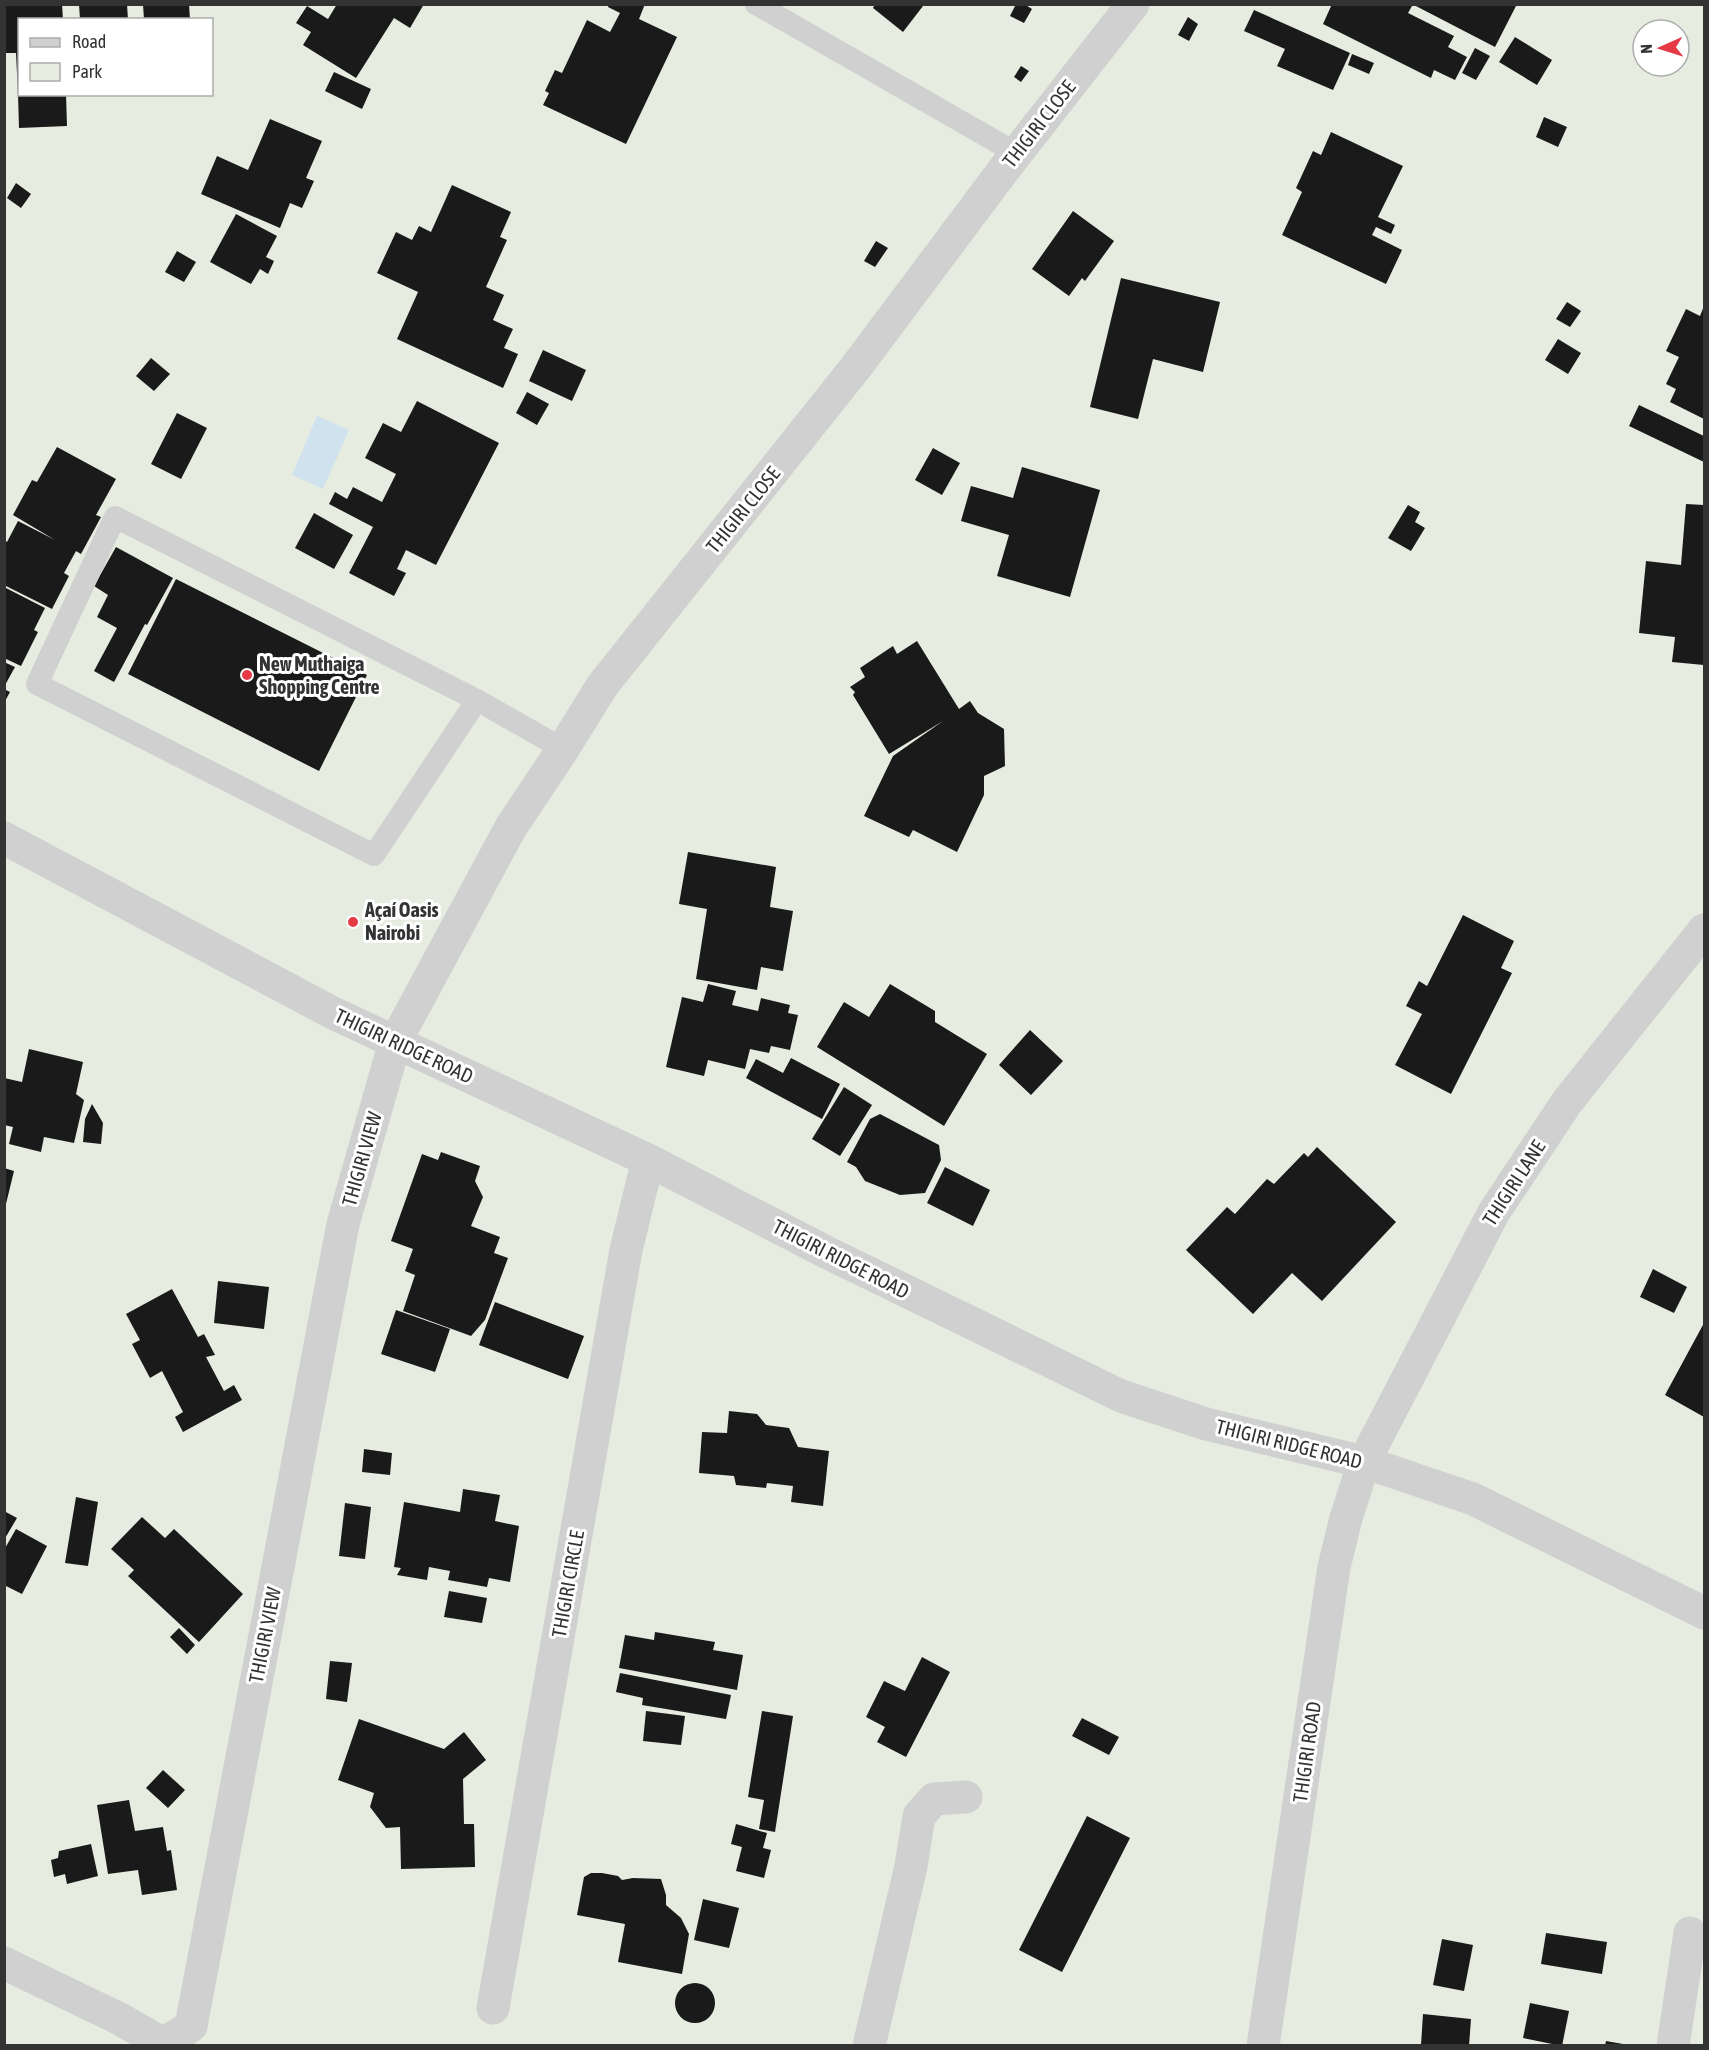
<svg xmlns="http://www.w3.org/2000/svg" width="1709" height="2050" font-family="'Asap Condensed',sans-serif">
	<style>
		.green { fill: #e6ecdf; fill-rule: evenodd }
		.water { fill: #cfe2ee }
		.building { fill: #1a1a1a }
		.lines { fill: none; stroke-linecap: round; stroke-linejoin: round }
		.service { stroke: #d0d0d0; stroke-width: 22 }
		.minor { stroke: #d0d0d0; stroke-width: 33 }
		.tertiary { stroke: #d0d0d0; stroke-width: 33 }
		.poi-dot { fill: #e63946; stroke: #fff; stroke-width: 2 }
		.labels { text-anchor: middle; stroke-width: 6; stroke-linejoin: round; paint-order: stroke }
		.street-label { font-size: 20px; fill: #333; stroke: #fff }
		.poi-label { font-size: 20px; font-weight: bold; fill: #333; stroke: #fff; text-anchor: start }
	</style>
	<rect width="100%" height="100%" fill="#fff"/>
	<!-- green -->
	<path class="green" d="M 5,5 L 1704,5 L 1704,2045 L 5,2046 ZM 20,20 L 212,20 L 212,94 L 20,94 ZM 1643,30 L 1679,30 L 1679,66 L 1643,66 Z"/>
	<!-- water -->
	<path class="water" d="M 317,416 L 349,430 L 323,489 L 292,475 Z"/>
	<!-- building -->
	<path class="building" d="M 4,4 L 62,4 L 63,20 L 20,20 L 20,93 L 18,94 L 16,53 L 4,53 Z
		M 79,4 L 127,4 L 128,20 L 80,20 Z
		M 143,4 L 189,4 L 190,20 L 144,20 Z
		M 337,4 L 424,4 L 410,28 L 394,18 L 356,78 L 303,45 L 311,32 L 296,23 L 307,6 L 328,19 Z
		M 609,4 L 645,4 L 639,19 L 677,37 L 626,144 L 543,105 L 549,93 L 545,91 L 555,70 L 562,73 L 587,20 L 610,32 L 620,13 L 608,7 Z
		M 875,4 L 921,4 L 923,6 L 903,32 L 873,8 Z
		M 1016,4 L 1024,4 L 1032,9 L 1024,23 L 1010,16 Z
		M 1332,4 L 1409,4 L 1412,6 L 1408,13 L 1454,36 L 1448,47 L 1467,57 L 1455,80 L 1434,70 L 1431,78 L 1323,24 Z
		M 1412,4 L 1517,4 L 1495,47 Z
		M 1254,10 L 1350,53 L 1333,90 L 1277,66 L 1285,49 L 1244,31 Z
		M 1188,17 L 1198,24 L 1189,41 L 1178,35 Z
		M 1515,37 L 1552,60 L 1537,85 L 1499,62 Z
		M 1475,48 L 1490,56 L 1476,80 L 1462,73 Z
		M 1352,54 L 1374,63 L 1369,74 L 1348,65 Z
		M 1021,66 L 1029,71 L 1021,82 L 1014,77 Z
		M 334,72 L 371,89 L 362,109 L 325,91 Z
		M 18,94 L 66,94 L 67,126 L 19,128 Z
		M 1544,117 L 1567,127 L 1558,147 L 1536,137 Z
		M 270,119 L 322,141 L 306,178 L 314,181 L 302,208 L 290,203 L 280,228 L 201,194 L 217,156 L 248,170 Z
		M 1331,132 L 1403,166 L 1378,217 L 1395,225 L 1391,234 L 1376,227 L 1372,235 L 1402,250 L 1386,284 L 1282,235 L 1302,192 L 1296,188 L 1313,151 L 1321,155 Z
		M 16,183 L 31,194 L 21,208 L 7,198 Z
		M 452,185 L 511,212 L 500,237 L 507,240 L 486,287 L 504,295 L 493,320 L 513,329 L 504,348 L 518,354 L 503,388 L 397,339 L 418,292 L 377,273 L 396,232 L 412,240 L 419,226 L 431,232 Z
		M 1073,211 L 1114,241 L 1085,281 L 1082,278 L 1069,296 L 1032,269 Z
		M 236,214 L 277,236 L 266,257 L 274,261 L 268,274 L 260,269 L 251,284 L 210,262 Z
		M 876,241 L 888,248 L 875,267 L 864,261 Z
		M 177,251 L 196,262 L 184,282 L 165,272 Z
		M 1121,278 L 1220,302 L 1203,372 L 1153,359 L 1138,419 L 1090,407 Z
		M 1567,302 L 1581,311 L 1570,327 L 1556,319 Z
		M 1704,306 L 1704,419 L 1670,402 L 1676,389 L 1666,384 L 1679,357 L 1666,351 L 1686,309 L 1700,316 Z
		M 1558,339 L 1581,353 L 1568,374 L 1545,360 Z
		M 543,350 L 586,370 L 572,401 L 529,381 Z
		M 151,358 L 170,374 L 154,391 L 136,376 Z
		M 527,392 L 549,404 L 537,425 L 516,413 Z
		M 417,401 L 499,443 L 436,565 L 406,550 L 397,569 L 406,573 L 394,596 L 349,573 L 373,527 L 329,504 L 335,492 L 347,499 L 353,487 L 382,502 L 396,474 L 365,458 L 383,423 L 401,432 Z
		M 1639,405 L 1704,436 L 1704,462 L 1629,426 Z
		M 177,413 L 207,428 L 181,479 L 151,464 Z
		M 57,447 L 116,479 L 96,515 L 101,517 L 81,554 L 76,551 L 64,573 L 69,576 L 52,609 L 4,585 L 4,540 L 7,542 L 18,521 L 55,540 L 13,515 L 32,480 L 37,482 Z
		M 933,448 L 960,463 L 942,495 L 915,480 Z
		M 1022,467 L 1100,490 L 1070,597 L 997,576 L 1009,535 L 961,521 L 971,486 L 1013,498 Z
		M 1686,504 L 1704,505 L 1704,665 L 1672,662 L 1675,637 L 1639,633 L 1646,561 L 1681,565 Z
		M 1408,505 L 1420,512 L 1415,522 L 1425,528 L 1411,551 L 1388,538 Z
		M 314,513 L 353,535 L 334,569 L 295,548 Z
		M 116,547 L 173,578 L 147,625 L 145,624 L 114,682 L 94,671 L 117,628 L 97,617 L 108,595 L 94,586 Z
		M 176,579 L 367,675 L 319,771 L 128,674 Z
		M 4,587 L 45,608 L 34,630 L 38,632 L 21,666 L 4,658 Z
		M 917,641 L 959,709 L 970,701 L 978,713 L 1004,729 L 1005,766 L 984,776 L 984,795 L 957,852 L 913,830 L 909,837 L 864,816 L 893,756 L 943,721 L 889,754 L 853,695 L 855,692 L 850,687 L 865,677 L 860,668 L 893,646 L 897,654 Z
		M 4,662 L 15,667 L 4,687 Z
		M 4,689 L 10,692 L 4,703 Z
		M 688,852 L 776,867 L 770,907 L 793,911 L 783,971 L 761,967 L 757,990 L 696,979 L 707,909 L 679,904 Z
		M 1463,915 L 1514,941 L 1501,968 L 1512,973 L 1451,1094 L 1395,1065 L 1422,1014 L 1406,1006 L 1419,981 L 1427,986 Z
		M 708,984 L 736,991 L 732,1005 L 758,1011 L 761,998 L 790,1005 L 788,1013 L 798,1015 L 790,1050 L 771,1046 L 769,1053 L 750,1049 L 745,1069 L 708,1060 L 704,1076 L 666,1067 L 682,997 L 703,1002 Z
		M 890,984 L 935,1011 L 935,1022 L 987,1054 L 944,1126 L 817,1047 L 844,1002 L 869,1017 Z
		M 1030,1030 L 1063,1061 L 1031,1095 L 999,1065 Z
		M 29,1049 L 83,1062 L 76,1094 L 84,1100 L 74,1143 L 44,1137 L 41,1152 L 9,1144 L 13,1127 L 4,1125 L 4,1078 L 22,1082 Z
		M 791,1058 L 840,1084 L 822,1119 L 746,1078 L 756,1059 L 783,1073 Z
		M 844,1087 L 872,1105 L 840,1156 L 812,1139 Z
		M 92,1104 L 103,1123 L 101,1144 L 83,1142 L 85,1119 Z
		M 880,1114 L 939,1145 L 941,1160 L 925,1193 L 900,1195 L 865,1181 L 856,1167 L 847,1162 L 870,1119 Z
		M 1317,1147 L 1396,1222 L 1322,1301 L 1292,1273 L 1253,1314 L 1186,1250 L 1227,1207 L 1235,1214 L 1267,1179 L 1274,1184 L 1304,1153 L 1308,1157 Z
		M 441,1152 L 480,1166 L 475,1181 L 483,1197 L 471,1226 L 500,1237 L 494,1253 L 508,1258 L 485,1320 L 471,1336 L 403,1311 L 415,1275 L 405,1271 L 413,1249 L 391,1241 L 422,1154 L 438,1160 Z
		M 945,1167 L 990,1190 L 973,1226 L 927,1203 Z
		M 4,1168 L 14,1171 L 5,1208 L 4,1208 Z
		M 1653,1269 L 1687,1287 L 1674,1313 L 1640,1297 Z
		M 218,1281 L 269,1287 L 264,1329 L 214,1323 Z
		M 172,1289 L 198,1337 L 204,1334 L 215,1355 L 206,1357 L 224,1391 L 234,1385 L 242,1400 L 183,1432 L 175,1417 L 183,1412 L 162,1371 L 150,1378 L 132,1344 L 140,1340 L 126,1314 Z
		M 495,1302 L 584,1336 L 568,1379 L 479,1345 Z
		M 396,1310 L 450,1329 L 435,1372 L 381,1354 Z
		M 1704,1323 L 1704,1417 L 1665,1395 Z
		M 729,1411 L 757,1414 L 766,1425 L 789,1428 L 798,1447 L 829,1451 L 823,1506 L 791,1502 L 793,1486 L 767,1483 L 766,1488 L 736,1485 L 734,1476 L 699,1473 L 702,1432 L 727,1433 Z
		M 364,1449 L 392,1453 L 390,1475 L 362,1472 Z
		M 463,1489 L 500,1495 L 495,1521 L 519,1526 L 510,1582 L 489,1578 L 487,1587 L 448,1580 L 450,1571 L 429,1567 L 427,1580 L 397,1575 L 401,1568 L 394,1567 L 404,1502 L 460,1512 Z
		M 76,1497 L 98,1502 L 88,1566 L 65,1563 Z
		M 345,1503 L 371,1507 L 365,1559 L 339,1556 Z
		M 4,1511 L 17,1518 L 4,1540 Z
		M 142,1517 L 165,1538 L 174,1529 L 243,1594 L 199,1642 L 128,1576 L 134,1570 L 111,1549 Z
		M 16,1529 L 47,1546 L 22,1594 L 4,1585 L 4,1550 Z
		M 449,1591 L 487,1598 L 482,1623 L 444,1617 Z
		M 179,1628 L 195,1645 L 187,1654 L 170,1637 Z
		M 655,1632 L 715,1642 L 713,1650 L 743,1655 L 737,1690 L 619,1668 L 625,1635 L 654,1640 Z
		M 922,1657 L 950,1672 L 906,1757 L 877,1742 L 885,1727 L 866,1717 L 884,1681 L 905,1691 Z
		M 330,1661 L 352,1663 L 347,1702 L 326,1699 Z
		M 620,1673 L 731,1695 L 726,1719 L 642,1705 L 643,1698 L 616,1692 Z
		M 646,1711 L 685,1716 L 681,1745 L 643,1741 Z
		M 762,1711 L 793,1716 L 775,1832 L 759,1829 L 764,1800 L 748,1797 Z
		M 1082,1718 L 1119,1737 L 1109,1755 L 1072,1736 Z
		M 359,1719 L 444,1749 L 464,1732 L 486,1760 L 463,1779 L 464,1824 L 474,1824 L 475,1867 L 401,1869 L 400,1827 L 386,1828 L 370,1807 L 374,1793 L 338,1780 Z
		M 163,1770 L 185,1790 L 168,1808 L 146,1788 Z
		M 129,1800 L 135,1831 L 163,1827 L 167,1851 L 171,1850 L 177,1890 L 142,1895 L 138,1870 L 108,1874 L 97,1805 Z
		M 1087,1816 L 1130,1838 L 1062,1972 L 1019,1950 Z
		M 736,1824 L 767,1833 L 763,1848 L 771,1850 L 764,1878 L 736,1871 L 742,1847 L 731,1844 Z
		M 91,1844 L 98,1876 L 67,1884 L 65,1874 L 54,1877 L 51,1860 L 58,1858 L 59,1851 Z
		M 591,1873 L 602,1873 L 618,1876 L 622,1880 L 633,1878 L 661,1879 L 666,1895 L 666,1905 L 681,1918 L 689,1934 L 682,1974 L 618,1962 L 625,1924 L 577,1915 L 584,1877 Z
		M 703,1899 L 739,1908 L 729,1948 L 694,1940 Z
		M 1546,1933 L 1607,1942 L 1602,1974 L 1541,1964 Z
		M 1442,1939 L 1473,1945 L 1464,1991 L 1433,1985 Z
		M675 2003a20 20 0 1 1 40 0a20 20 0 1 1-40 0Z
		M 1530,2003 L 1569,2011 L 1562,2046 L 1523,2038 Z
		M 1423,2014 L 1471,2019 L 1469,2046 L 1421,2045 Z
		M 1606,2041 L 1623,2044 L 1623,2046 L 1605,2046 Z"/>
	<g class="lines">
		<!-- service -->
		<path class="service" d="M 756,4 L 1016,153
			M 477,700 L 374,855 L 37,684 L 115,517 L 477,700 L 563,749"/>
		<!-- minor -->
		<path class="minor" d="M 4,1963 L 120,2019 L 160,2042 L 173,2038 L 191,2026 L 343,1224 L 395,1042 L 511,827 L 563,749 L 602,686 L 856,367 L 1005,168 L 1133,4
			M 493,2008 L 626,1250 L 648,1160
			M 869,2046 L 911,1866 L 919,1816 L 934,1799 L 966,1797
			M 1263,2046 L 1334,1567 L 1346,1518 L 1364,1462 L 1494,1212 L 1567,1102 L 1704,930
			M 1673,2046 L 1690,1933"/>
		<!-- tertiary -->
		<path class="tertiary" d="M 4,838 L 333,1013 L 648,1160 L 826,1252 L 1121,1396 L 1206,1424 L 1364,1462 L 1473,1499 L 1704,1613"/>
	</g>
	<!-- markers -->
	<g class="poi-dot">
		<circle cx="247" cy="675" r="6"/>
		<circle cx="353" cy="922" r="6"/>
	</g>
	<g class="labels">
		<!-- street labels -->
		<g class="street-label">
			<text transform="translate(1039 124) rotate(-52)" y="7">THIGIRI CLOSE</text>
			<text transform="translate(743 510) rotate(-51)" y="7">THIGIRI CLOSE</text>
			<text transform="translate(404 1046) rotate(25)" y="7">THIGIRI RIDGE ROAD</text>
			<text transform="translate(362 1159) rotate(-74)" y="7">THIGIRI VIEW</text>
			<text transform="translate(1514 1183) rotate(-57)" y="7">THIGIRI LANE</text>
			<text transform="translate(841 1259) rotate(27)" y="7">THIGIRI RIDGE ROAD</text>
			<text transform="translate(1289 1444) rotate(14)" y="7">THIGIRI RIDGE ROAD</text>
			<text transform="translate(568 1584) rotate(-80)" y="7">THIGIRI CIRCLE</text>
			<text transform="translate(265 1635) rotate(-79)" y="7">THIGIRI VIEW</text>
			<text transform="translate(1307 1752) rotate(-82)" y="7">THIGIRI ROAD</text>
		</g>
		<!-- poi labels -->
		<g class="poi-label">
			<text x="259" y="671">New Muthaiga<tspan x="259" dy="23">Shopping Centre</tspan></text>
			<text x="365" y="917">Açaí Oasis<tspan x="365" dy="23">Nairobi</tspan></text>
		</g>
	</g>
	<!-- border -->
	<rect width="1709" height="2050" fill="none" stroke="#333333" stroke-width="12"/>
	<!-- legend -->
	<rect x="18" y="18" width="195" height="78" fill="#ffffff" stroke="#adadad" stroke-width="1.5"/>
	<rect x="30" y="38" width="30" height="9" fill="#d0d0d0" stroke="#adadad" stroke-width="1.5"/>
	<text x="72" y="48" font-size="18" fill="#333333">Road</text>
	<rect x="30" y="63" width="30" height="18" fill="#e6ecdf" stroke="#adadad" stroke-width="1.5"/>
	<text x="72" y="78" font-size="18" fill="#333333">Park</text>
	<!-- north arrow -->
	<g transform="translate(1661 48) rotate(267)"><circle r="28" fill="#ffffff" stroke="#adadad" stroke-width="1.5"/>
	<path d="M0-4.5L10 22L0 15L-10 22Z" fill="#e63946"/>
	<text y="-9" font-size="16" font-weight="bold" text-anchor="middle" fill="#333333">N</text>
	</g>
</svg>
